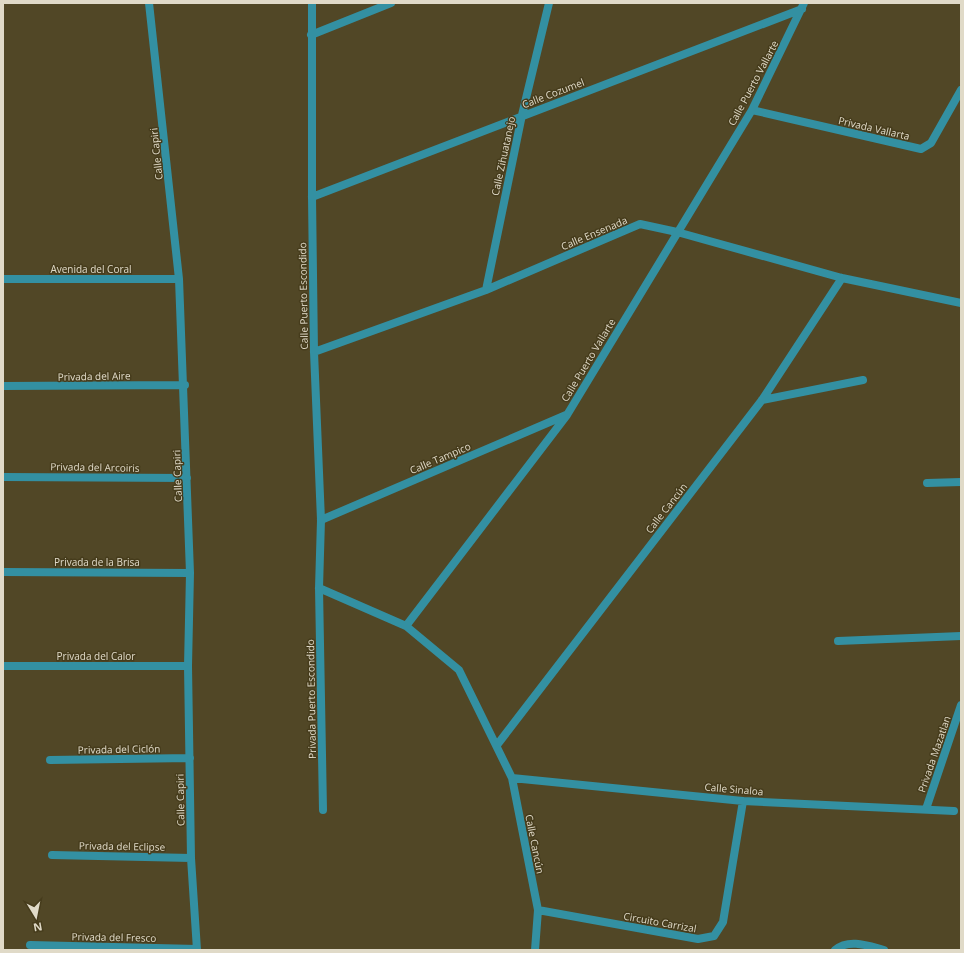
<svg xmlns="http://www.w3.org/2000/svg" width="964" height="953" font-family="'Open Sans',sans-serif">
	<style>
		.lines { fill: none; stroke-linecap: round; stroke-linejoin: round }
		.street { stroke: #3390a2; stroke-width: 8 }
		.labels { text-anchor: middle; stroke-width: 3; stroke-linejoin: round; paint-order: stroke }
		.street-label { font-size: 10px; fill: #e0dac8; stroke: #463c1c }
	</style>
	<rect width="100%" height="100%" fill="#514726"/>
	<g class="lines">
		<!-- street -->
		<path class="street" d="M 149,3 L 179,279 L 190,573 L 188,666 L 191,858 L 197,950
			M 312,3 L 312,197 L 314,352 L 321,520 L 319,588 L 323,810
			M 311,35 L 391,3
			M 752,110 L 921,149 L 931,143 L 961,90
			M 312,197 L 802,9
			M 3,279 L 179,279
			M 486,290 L 522,115 L 549,3
			M 314,352 L 486,290 L 640,224 L 677,232 L 842,278 L 961,303
			M 3,386 L 185,385
			M 762,400 L 863,380
			M 3,477 L 187,478
			M 927,483 L 961,482
			M 321,520 L 566,415
			M 3,572 L 190,573
			M 319,588 L 406,626 L 459,670 L 512,778 L 538,910 L 535,950
			M 406,626 L 567,415 L 752,110 L 804,3
			M 838,641 L 961,636
			M 3,666 L 188,666
			M 497,745 L 762,400 L 842,278
			M 50,760 L 190,758
			M 512,778 L 743,801 L 954,811
			M 926,809 L 961,705
			M 52,855 L 191,858
			M 538,910 L 698,939 L 714,936 L 723,922 L 743,801
			M 30,945 L 197,949
			M 835,950 C 849,938 869,946 884,950"/>
	</g>
	<g class="labels">
		<!-- street labels -->
		<g class="street-label">
			<text transform="translate(753 83) rotate(-62)" y="4">Calle Puerto Vallarte</text>
			<text transform="translate(553 93) rotate(-21)" y="4">Calle Cozumel</text>
			<text transform="translate(874 128) rotate(13)" y="4">Privada Vallarta</text>
			<text transform="translate(156 154) rotate(-96)" y="4">Calle Capiri</text>
			<text transform="translate(503 156) rotate(-78)" y="4">Calle Zihuatanejo</text>
			<text transform="translate(594 233) rotate(-23)" y="4">Calle Ensenada</text>
			<text x="91" y="273">Avenida del Coral</text>
			<text transform="translate(303 296) rotate(-91)" y="4">Calle Puerto Escondido</text>
			<text transform="translate(588 360) rotate(-59)" y="4">Calle Puerto Vallarte</text>
			<text transform="translate(94 376) rotate(-1)" y="4">Privada del Aire</text>
			<text transform="translate(440 458) rotate(-23)" y="4">Calle Tampico</text>
			<text transform="translate(95 467) rotate(1)" y="4">Privada del Arcoiris</text>
			<text transform="translate(177 476) rotate(-92)" y="4">Calle Capiri</text>
			<text transform="translate(666 508) rotate(-52)" y="4">Calle Cancún</text>
			<text x="97" y="566">Privada de la Brisa</text>
			<text x="96" y="660">Privada del Calor</text>
			<text transform="translate(311 699) rotate(-91)" y="4">Privada Puerto Escondido</text>
			<text transform="translate(119 749) rotate(-1)" y="4">Privada del Ciclón</text>
			<text transform="translate(934 754) rotate(-71)" y="4">Privada Mazatlan</text>
			<text transform="translate(734 789) rotate(5)" y="4">Calle Sinaloa</text>
			<text transform="translate(180 800) rotate(-91)" y="4">Calle Capiri</text>
			<text transform="translate(535 844) rotate(79)" y="4">Calle Cancún</text>
			<text transform="translate(122 846) rotate(1)" y="4">Privada del Eclipse</text>
			<text transform="translate(660 922) rotate(10)" y="4">Circuito Carrizal</text>
			<text transform="translate(114 937) rotate(1)" y="4">Privada del Fresco</text>
		</g>
	</g>
	<!-- border -->
	<rect width="964" height="953" fill="none" stroke="#e0dac8" stroke-width="8"/>
	<!-- north arrow -->
	<g transform="translate(36 917) rotate(170)" stroke="#463c1c" stroke-width="3" paint-order="stroke">
	<path d="M0-3L7 15L0 10L-7 15Z" fill="#e0dac8"/>
	<text y="-6" font-size="11" font-weight="bold" text-anchor="middle" fill="#e0dac8">N</text>
	</g>
</svg>
